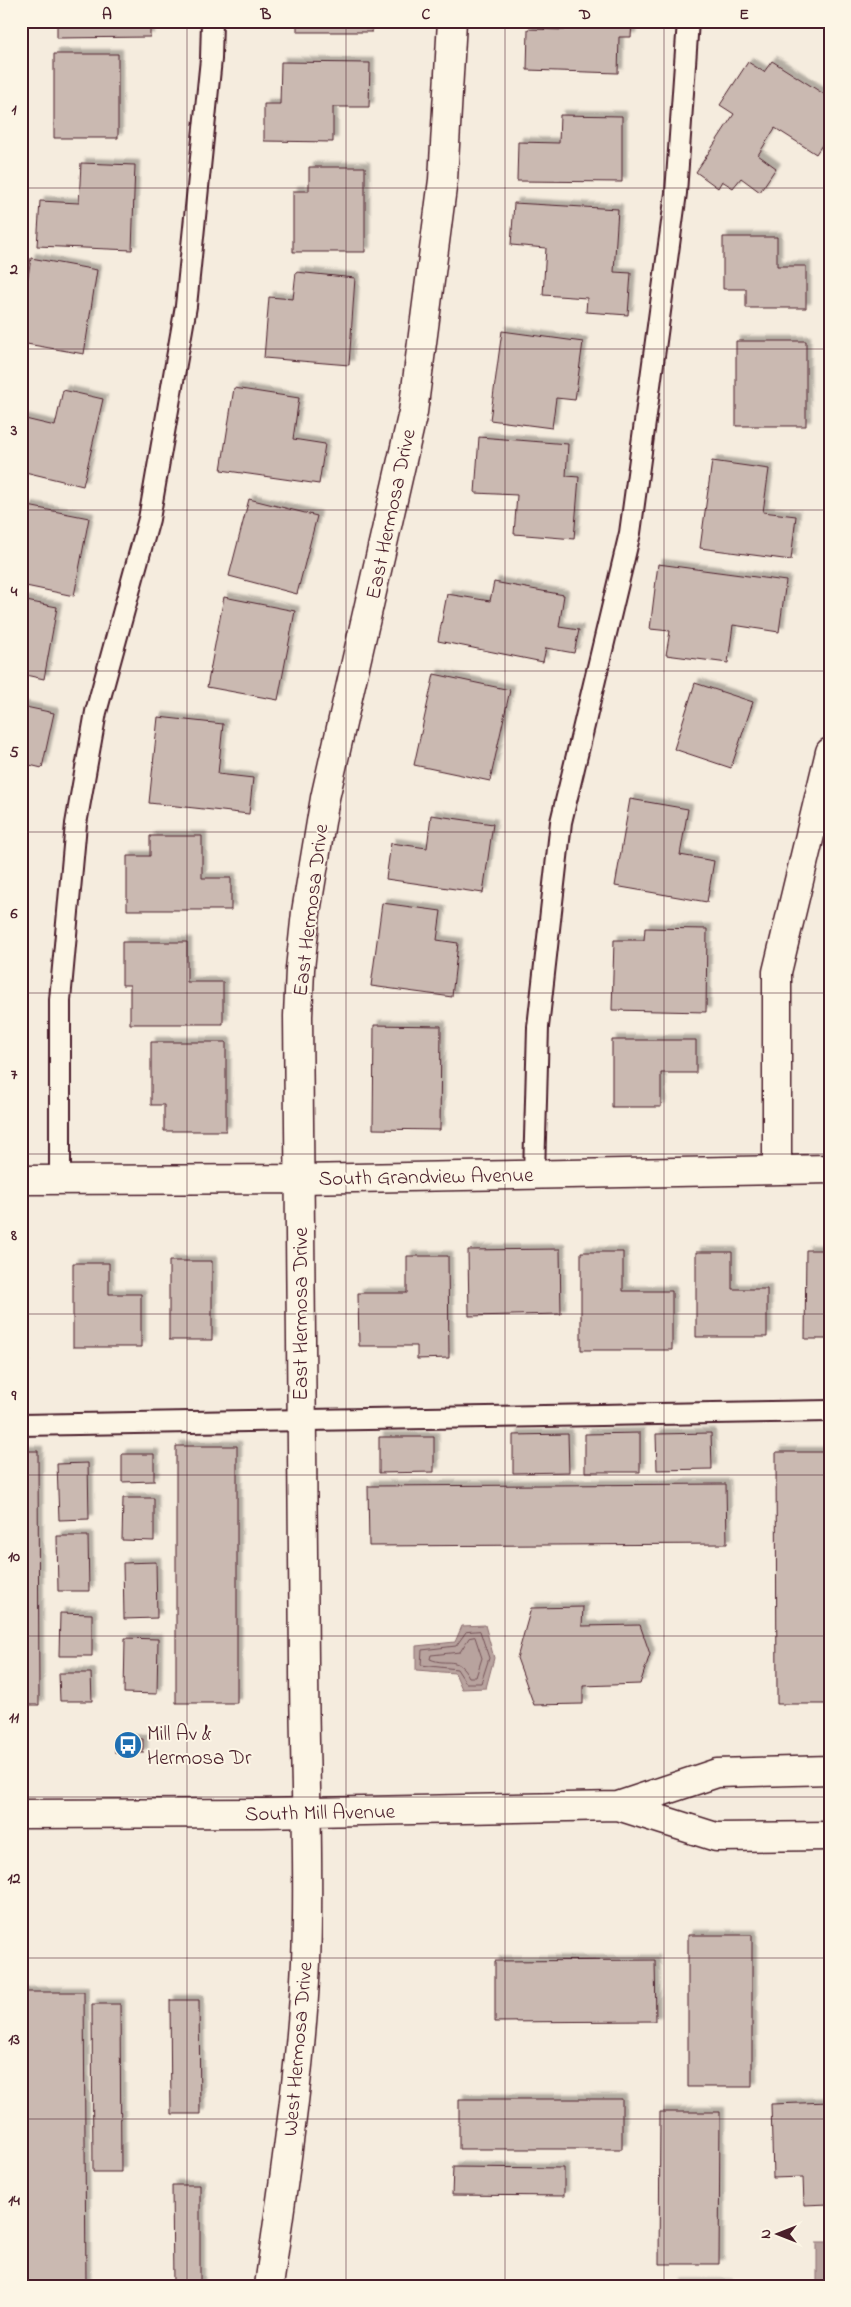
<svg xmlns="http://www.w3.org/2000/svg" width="851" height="2307" font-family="'Indie Flower',sans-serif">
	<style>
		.water { fill: #b8a39e; stroke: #8c6e70 }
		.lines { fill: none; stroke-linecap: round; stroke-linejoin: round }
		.shore { stroke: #765459; stroke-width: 1 }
		.building { fill: #cab9b1; stroke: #4a1f2b; filter: url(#shadow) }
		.lane-casing { stroke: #4a1f2b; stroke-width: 24 }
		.street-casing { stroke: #4a1f2b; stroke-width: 31 }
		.secondary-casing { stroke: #4a1f2b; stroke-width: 31 }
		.lane { stroke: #fcf5e5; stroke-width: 20 }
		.street { stroke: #fcf5e5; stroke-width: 28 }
		.secondary { stroke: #fcf5e5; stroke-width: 28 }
		.grid { fill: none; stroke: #4a1f2b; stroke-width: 1; stroke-opacity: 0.55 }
		.labels { text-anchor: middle; stroke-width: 4; stroke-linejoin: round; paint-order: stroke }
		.street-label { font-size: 21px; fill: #4a1f2b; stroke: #fcf5e5 }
		.poi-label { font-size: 21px; fill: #4a1f2b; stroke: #fcf5e5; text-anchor: start }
		.neatline { fill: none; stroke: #4a1f2b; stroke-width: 2 }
		.grid-label { font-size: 16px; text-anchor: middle; font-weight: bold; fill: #4a1f2b }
	</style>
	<defs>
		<filter id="shadow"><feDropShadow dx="4.5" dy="-4.5" stdDeviation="1" flood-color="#0004"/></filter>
	</defs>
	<rect width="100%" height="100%" fill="#f5ecde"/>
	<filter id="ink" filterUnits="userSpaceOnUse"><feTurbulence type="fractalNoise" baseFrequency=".02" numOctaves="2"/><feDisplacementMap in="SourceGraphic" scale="10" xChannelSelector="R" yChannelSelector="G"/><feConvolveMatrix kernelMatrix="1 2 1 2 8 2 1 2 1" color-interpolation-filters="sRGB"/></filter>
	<g filter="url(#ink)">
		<!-- water -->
		<path class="water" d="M 485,1625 L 494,1658 L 486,1688 L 462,1689 L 455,1673 L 416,1670 L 416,1646 L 455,1642 L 462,1626 Z
			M 817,2242 L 830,2242 L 830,2286 L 817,2286 Z"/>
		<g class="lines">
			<!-- shore -->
			<path class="shore" d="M 480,1631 L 489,1658 L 481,1683 L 466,1683 L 457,1669 L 421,1665 L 422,1650 L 456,1646 L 466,1632 Z
				M 475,1637 L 482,1658 L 476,1677 L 469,1677 C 457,1654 448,1667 430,1659 L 431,1655 L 460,1652 L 469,1638 Z"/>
		</g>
		<!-- building -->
		<path class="building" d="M 57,21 L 150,21 L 150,37 L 57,38 Z
			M 297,21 L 372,21 L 372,32 L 297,32 Z
			M 565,21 L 632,21 L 631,37 L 619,37 L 618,73 L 527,70 L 528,29 L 565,30 Z
			M 54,54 L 118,54 L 118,138 L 54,138 Z
			M 772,61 L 830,98 L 830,133 L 816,154 L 775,128 L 758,155 L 776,168 L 760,192 L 741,178 L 733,188 L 722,181 L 718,188 L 696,172 L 734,114 L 720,105 L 748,62 L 764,72 Z
			M 281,62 L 370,63 L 369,107 L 333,107 L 333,142 L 264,141 L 264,104 L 280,104 Z
			M 560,115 L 622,116 L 622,182 L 517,181 L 518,142 L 559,143 Z
			M 81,163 L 135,165 L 132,250 L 37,246 L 40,201 L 79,203 Z
			M 309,167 L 365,167 L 365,252 L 293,252 L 293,191 L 309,191 Z
			M 514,203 L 618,209 L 614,272 L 631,273 L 628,315 L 586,312 L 587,298 L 543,295 L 546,248 L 511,245 Z
			M 723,237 L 777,237 L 777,266 L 806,266 L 806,308 L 746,308 L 746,289 L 723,289 Z
			M 31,258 L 97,270 L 84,354 L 21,343 L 21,319 Z
			M 296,272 L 355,278 L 349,365 L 264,358 L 269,297 L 293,299 Z
			M 502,331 L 583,342 L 575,400 L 556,398 L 552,428 L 490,420 Z
			M 736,341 L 806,341 L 806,426 L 736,426 Z
			M 234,388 L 299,398 L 293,439 L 325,444 L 319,484 L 221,470 Z
			M 63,390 L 103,399 L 83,486 L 21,471 L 21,418 L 55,426 Z
			M 479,437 L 568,444 L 566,476 L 579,477 L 574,539 L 514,534 L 517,495 L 475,493 Z
			M 712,461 L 769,469 L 763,512 L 796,516 L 791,560 L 700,548 Z
			M 249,499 L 317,516 L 297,594 L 229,576 Z
			M 28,506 L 89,518 L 74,596 L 21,585 L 21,540 Z
			M 658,564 L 786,581 L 779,632 L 733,625 L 728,663 L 666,655 L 670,631 L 650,629 Z
			M 494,582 L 564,595 L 559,627 L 579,630 L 574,653 L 546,648 L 543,662 L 438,641 L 447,594 L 490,601 Z
			M 224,597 L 295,611 L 278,700 L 207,687 Z
			M 21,600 L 57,607 L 44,679 L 21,674 Z
			M 434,674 L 510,690 L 490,781 L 414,765 Z
			M 695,683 L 753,702 L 731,768 L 674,749 Z
			M 21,706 L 54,713 L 42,768 L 21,763 Z
			M 158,717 L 223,724 L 218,774 L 253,778 L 249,814 L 149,803 Z
			M 630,799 L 688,809 L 680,855 L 714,861 L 707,902 L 615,886 Z
			M 431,815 L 493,824 L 483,893 L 386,879 L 391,843 L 427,848 Z
			M 150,836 L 202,836 L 202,878 L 231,878 L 231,910 L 127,910 L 127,856 L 150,856 Z
			M 382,903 L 441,911 L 437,940 L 458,943 L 452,997 L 371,986 Z
			M 645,928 L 707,929 L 706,1012 L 612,1010 L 614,940 L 644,940 Z
			M 122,942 L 187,942 L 187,982 L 223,982 L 223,1024 L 130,1024 L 130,985 L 122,985 Z
			M 374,1025 L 441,1026 L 440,1130 L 373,1129 Z
			M 612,1040 L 696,1040 L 696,1073 L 661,1073 L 661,1107 L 612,1107 Z
			M 151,1042 L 226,1042 L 226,1131 L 164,1131 L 164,1105 L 151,1105 Z
			M 560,1249 L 561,1314 L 469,1316 L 468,1250 Z
			M 806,1250 L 830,1250 L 830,1339 L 805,1339 Z
			M 581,1252 L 623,1252 L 623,1291 L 672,1291 L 672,1350 L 581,1350 Z
			M 696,1252 L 732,1252 L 732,1289 L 767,1289 L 767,1337 L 696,1337 Z
			M 407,1256 L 448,1256 L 449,1358 L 417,1359 L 417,1346 L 359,1346 L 358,1293 L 407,1293 Z
			M 169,1261 L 212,1261 L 212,1340 L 169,1340 Z
			M 73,1263 L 109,1263 L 109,1294 L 141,1294 L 141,1347 L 73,1347 Z
			M 21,1295 L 24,1295 L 24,1365 L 21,1365 Z
			M 640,1433 L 640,1472 L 585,1472 L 585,1434 Z
			M 711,1433 L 712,1469 L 657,1470 L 656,1434 Z
			M 568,1434 L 569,1472 L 513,1473 L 513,1435 Z
			M 379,1437 L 434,1437 L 434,1472 L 379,1473 Z
			M 176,1446 L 237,1446 L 237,1703 L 176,1703 Z
			M 21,1451 L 38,1451 L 39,1705 L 21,1705 Z
			M 776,1452 L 830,1452 L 830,1704 L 777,1704 Z
			M 122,1454 L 154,1454 L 154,1481 L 122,1482 Z
			M 88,1463 L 89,1519 L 59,1520 L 57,1464 Z
			M 726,1484 L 727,1544 L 369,1546 L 368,1486 Z
			M 123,1498 L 154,1498 L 154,1541 L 122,1540 Z
			M 57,1536 L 88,1536 L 89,1591 L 58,1591 Z
			M 156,1562 L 157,1618 L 124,1619 L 123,1563 Z
			M 583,1607 L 582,1626 L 640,1625 L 650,1654 L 640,1684 L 583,1686 L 583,1704 L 534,1705 L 517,1658 L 531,1608 Z
			M 60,1613 L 92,1614 L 92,1656 L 59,1656 Z
			M 125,1638 L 158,1639 L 157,1694 L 124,1693 Z
			M 59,1673 L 91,1673 L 92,1701 L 60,1701 Z
			M 115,1739 L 143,1739 L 143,1753 L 115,1753 Z
			M 688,1935 L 752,1935 L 752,2087 L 688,2087 Z
			M 655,1960 L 656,2021 L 495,2022 L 495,1961 Z
			M 21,1992 L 84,1992 L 86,2286 L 21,2286 Z
			M 170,2000 L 199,2000 L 200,2114 L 171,2114 Z
			M 92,2004 L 120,2004 L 121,2172 L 93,2172 Z
			M 459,2099 L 622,2099 L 622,2149 L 459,2149 Z
			M 830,2102 L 829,2204 L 804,2205 L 803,2177 L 773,2178 L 771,2104 Z
			M 660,2112 L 720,2112 L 719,2264 L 659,2264 Z
			M 453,2167 L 564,2168 L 564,2196 L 452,2195 Z
			M 172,2185 L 200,2185 L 200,2286 L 173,2286 Z
			M 677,2284 L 728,2284 L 728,2286 L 677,2286 Z"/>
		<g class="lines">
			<defs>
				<path id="lane" d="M 534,1174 L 538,1027 L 561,822 L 630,533 L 676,193 L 688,21
					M 60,1179 L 60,1000 L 76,824 L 96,712 L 149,519 L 186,306 L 211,59 L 212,21
					M 21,1425 L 830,1411"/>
				<path id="street" d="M 777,1170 L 777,972 L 830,752
					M 21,1180 L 300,1179 L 830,1169
					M 269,2286 C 284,2178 301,2070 306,1962 C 310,1862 304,1762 304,1662 C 302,1446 300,1231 298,1016 L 300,969 L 306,912 L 325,798 L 413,412 L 443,180 L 452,21"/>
				<path id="secondary" d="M 618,1806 L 717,1773 L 830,1770
					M 21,1814 L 261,1813 L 618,1806 L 716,1837 L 830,1836"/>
			</defs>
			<!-- lane casing -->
			<use href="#lane" class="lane-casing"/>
			<!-- street casing -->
			<use href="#street" class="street-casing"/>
			<!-- secondary casing -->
			<use href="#secondary" class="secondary-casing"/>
			<!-- lane -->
			<use href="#lane" class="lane"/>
			<!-- street -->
			<use href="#street" class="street"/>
			<!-- secondary -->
			<use href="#secondary" class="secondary"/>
		</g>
	</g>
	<!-- grid -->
	<path class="grid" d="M 187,21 L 187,2286M 346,21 L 346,2286M 505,21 L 505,2286M 664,21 L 664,2286M 21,188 L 830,188M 21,349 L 830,349M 21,510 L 830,510M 21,671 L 830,671M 21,832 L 830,832M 21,993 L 830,993M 21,1154 L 830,1154M 21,1314 L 830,1314M 21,1475 L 830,1475M 21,1636 L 830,1636M 21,1797 L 830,1797M 21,1958 L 830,1958M 21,2119 L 830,2119"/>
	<!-- icons -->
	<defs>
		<symbol id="bus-disc" viewBox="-11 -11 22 22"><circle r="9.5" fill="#1f6fb2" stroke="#fcf5e5"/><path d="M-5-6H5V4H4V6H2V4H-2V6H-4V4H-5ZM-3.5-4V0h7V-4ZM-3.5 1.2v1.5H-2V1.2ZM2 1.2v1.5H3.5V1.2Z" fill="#fff"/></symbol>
	</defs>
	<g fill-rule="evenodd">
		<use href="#bus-disc" x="112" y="1729" width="32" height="32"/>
	</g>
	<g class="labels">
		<!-- street labels -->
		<g class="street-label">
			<text transform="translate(390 514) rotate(-78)" y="7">East Hermosa Drive</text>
			<text transform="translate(310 910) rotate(-83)" y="7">East Hermosa Drive</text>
			<text transform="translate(426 1176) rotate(-1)" y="7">South Grandview Avenue</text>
			<text transform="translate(300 1314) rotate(-90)" y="7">East Hermosa Drive</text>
			<text transform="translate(320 1812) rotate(-1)" y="7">South Mill Avenue</text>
			<text transform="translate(297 2049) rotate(-85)" y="7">West Hermosa Drive</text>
		</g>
		<!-- poi labels -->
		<g class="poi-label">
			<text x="147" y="1740">Mill Av &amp;<tspan x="147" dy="24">Hermosa Dr</tspan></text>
		</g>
	</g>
	<!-- margin -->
	<rect width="851" height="2307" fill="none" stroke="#fcf5e5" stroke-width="55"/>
	<!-- north arrow -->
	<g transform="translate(778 2234) rotate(270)" stroke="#fcf5e5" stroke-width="4" paint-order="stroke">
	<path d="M0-4L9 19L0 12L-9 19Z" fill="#4a1f2b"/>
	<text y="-8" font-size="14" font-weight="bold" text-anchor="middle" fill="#4a1f2b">N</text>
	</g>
	<rect x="28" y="28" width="796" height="2252" class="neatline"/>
	<g class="grid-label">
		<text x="107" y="19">A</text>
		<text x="266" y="19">B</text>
		<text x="426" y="19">C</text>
		<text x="585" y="19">D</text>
		<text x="744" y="19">E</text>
		<text x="14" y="114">1</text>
		<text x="14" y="274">2</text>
		<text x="14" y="435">3</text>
		<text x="14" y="596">4</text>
		<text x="14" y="757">5</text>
		<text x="14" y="918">6</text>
		<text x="14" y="1079">7</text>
		<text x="14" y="1240">8</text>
		<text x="14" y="1400">9</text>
		<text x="14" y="1561">10</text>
		<text x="14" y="1722">11</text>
		<text x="14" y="1883">12</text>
		<text x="14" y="2044">13</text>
		<text x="14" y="2205">14</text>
	</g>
</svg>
